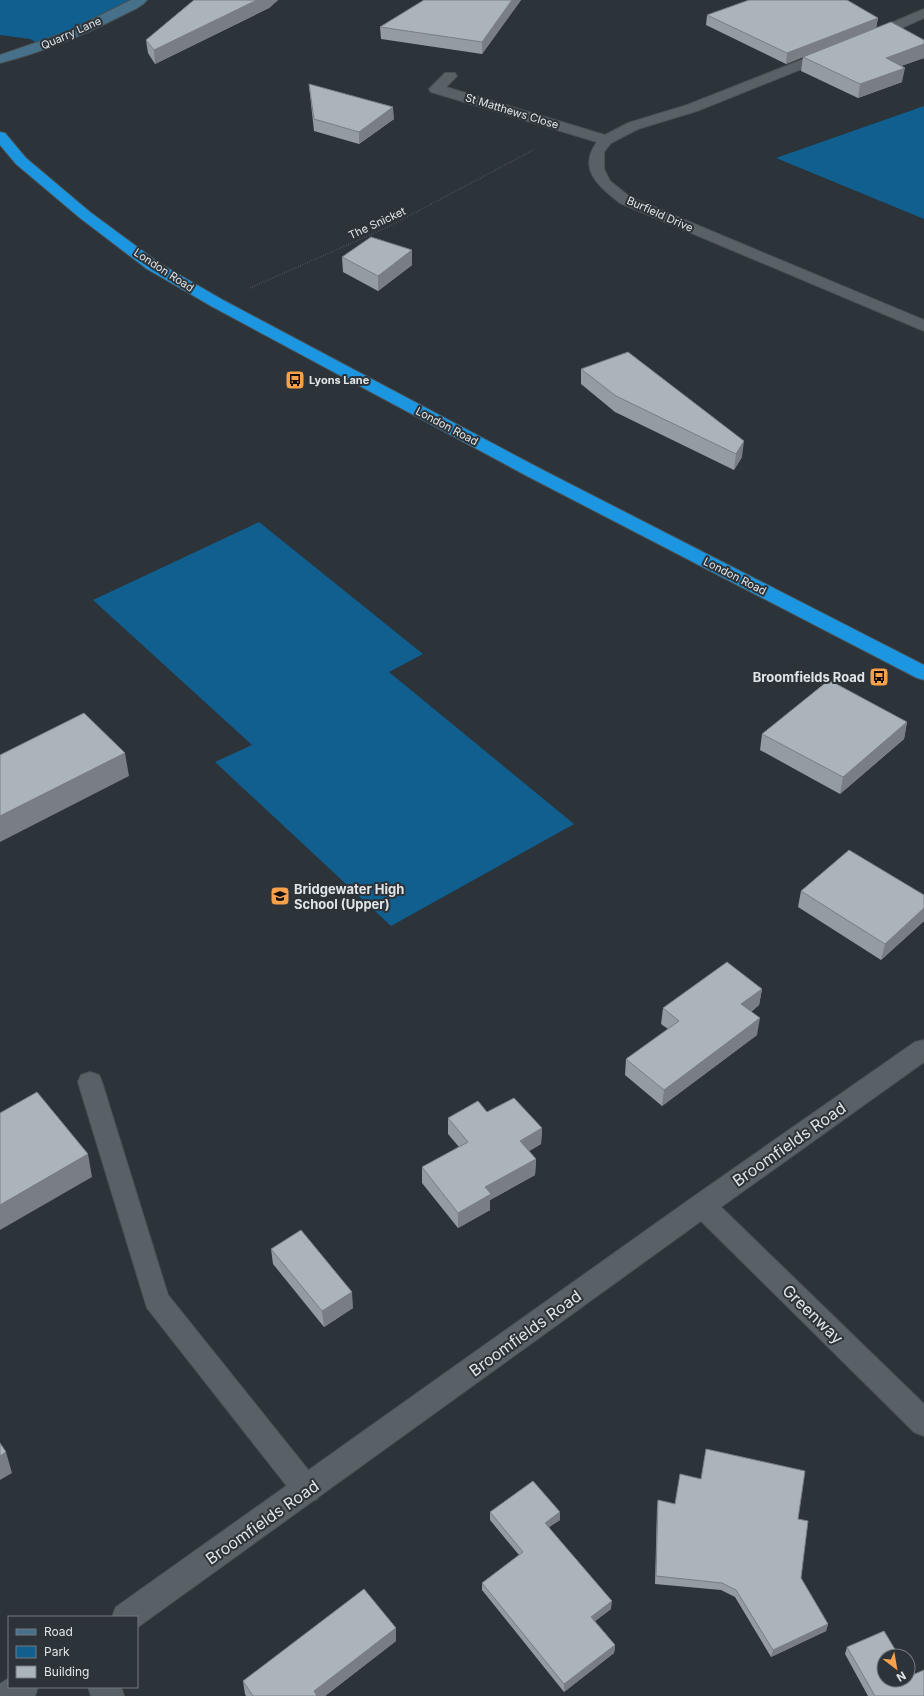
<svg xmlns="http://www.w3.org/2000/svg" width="924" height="1696" font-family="Inter,sans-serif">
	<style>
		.green { fill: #105f8f }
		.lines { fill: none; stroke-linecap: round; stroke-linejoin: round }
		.lane-casing { stroke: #495054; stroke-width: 2 }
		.street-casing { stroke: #495054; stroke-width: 2 }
		.secondary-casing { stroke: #495054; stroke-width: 2 }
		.highway-casing { stroke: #495054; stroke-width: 2 }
		.path { stroke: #666c71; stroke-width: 1.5; stroke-dasharray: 0.5 2; stroke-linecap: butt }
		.lane { fill: #596167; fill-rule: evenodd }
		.street { fill: #596167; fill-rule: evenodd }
		.secondary { fill: #47718b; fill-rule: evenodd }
		.highway { fill: #1c96e0; fill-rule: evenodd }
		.wall { fill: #949ba1 }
		.shaded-wall { fill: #787e83 }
		.building { fill: #acb4bb; stroke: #787e83 }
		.labels { text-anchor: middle; stroke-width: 4; stroke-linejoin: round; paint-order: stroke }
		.far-street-label { font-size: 11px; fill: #e0e5e8; stroke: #2c3339 }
		.far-poi-label { font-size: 11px; font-weight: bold; fill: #e0e5e8; stroke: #2c3339; text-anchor: start }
		.poi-label { font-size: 13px; font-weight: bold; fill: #e0e5e8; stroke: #2c3339; text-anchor: end }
		.near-street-label { font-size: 16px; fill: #e0e5e8; stroke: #2c3339 }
	</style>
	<rect width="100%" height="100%" fill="#2c3339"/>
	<!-- green -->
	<path class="green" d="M 0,0 L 140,0 L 43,46 L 30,39 L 0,35 Z
		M 924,106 L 924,219 L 776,158 Z
		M 259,522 L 423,654 L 389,672 L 574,824 L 391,926 L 215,762 L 252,745 L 93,600 Z"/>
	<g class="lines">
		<defs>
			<path id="lane" d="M 90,1072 L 99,1075 L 102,1082 L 168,1295 L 317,1481 L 321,1490 L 317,1499 L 307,1503 L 297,1499 L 147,1308 L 78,1082 L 81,1075 Z"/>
			<path id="street" d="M 924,9 L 924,18 L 875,40 L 865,40 L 863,37 L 865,34 Z
				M 829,49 L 834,50 L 836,53 L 834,56 L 697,111 L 638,129 L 611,143 L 604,152 L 604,169 L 610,181 L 630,197 L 924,320 L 924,331 L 620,203 C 599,187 577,169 597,142 L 431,92 L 429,89 L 445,73 L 455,73 L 457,76 L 446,87 L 605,135 L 628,123 L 687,105 Z
				M 924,1040 L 924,1062 L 721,1207 L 924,1404 L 924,1436 L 914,1432 L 701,1221 L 138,1627 L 137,1617 L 112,1617 L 116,1607 L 693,1197 L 915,1042 Z
				M 9,1678 L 9,1687 L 38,1687 L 35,1696 L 0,1696 L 0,1684 Z
				M 88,1687 L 121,1687 L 124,1696 L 91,1696 Z"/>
			<path id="secondary" d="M 131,0 L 147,0 C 142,7 131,11 123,15 C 84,35 43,52 0,63 L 0,55 L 67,32 Z"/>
			<path id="highway" d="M 0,132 L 5,133 L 26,158 L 90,212 L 159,263 L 223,300 L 539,468 L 924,665 L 924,680 L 917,678 L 527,476 L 211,306 L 147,269 L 80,218 L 16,164 L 0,145 Z"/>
		</defs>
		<!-- lane casing -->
		<use href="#lane" class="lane-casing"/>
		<!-- street casing -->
		<use href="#street" class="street-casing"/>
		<!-- secondary casing -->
		<use href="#secondary" class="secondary-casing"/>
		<!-- highway casing -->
		<use href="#highway" class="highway-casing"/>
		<!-- path -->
		<path class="path" d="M 250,288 L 390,226 L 535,149"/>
		<!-- lane -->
		<use href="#lane" class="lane"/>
		<!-- street -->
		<use href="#street" class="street"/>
		<!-- secondary -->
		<use href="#secondary" class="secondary"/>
		<!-- highway -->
		<use href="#highway" class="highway"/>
	</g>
	<!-- wall -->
	<path class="wall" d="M 194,0 L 278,0 L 269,8 L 155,64 L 148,53 L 146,40 Z
		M 424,0 L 521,0 L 482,54 L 381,39 L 380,27 Z
		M 707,15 L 878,18 L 876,28 L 924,58 L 901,66 L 902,82 L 858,98 L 801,71 L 803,57 L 786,64 L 706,25 Z
		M 309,84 L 394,119 L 359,144 L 314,131 L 310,95 Z
		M 342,257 L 412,265 L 378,291 L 343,272 Z
		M 581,369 L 742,457 L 734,470 L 615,412 L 581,384 Z
		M 907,722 L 904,739 L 840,794 L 760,750 L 762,734 Z
		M 801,891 L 924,895 L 924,921 L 881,960 L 798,907 Z
		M 762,989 L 759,1005 L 751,1012 L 757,1035 L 662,1106 L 625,1075 L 626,1059 L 668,1029 L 661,1024 L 663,1008 Z
		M 487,1112 L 542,1128 L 541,1144 L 529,1151 L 536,1159 L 535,1175 L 490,1200 L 490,1210 L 458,1228 L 422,1183 L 422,1167 L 459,1147 L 448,1134 L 448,1118 Z
		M 271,1249 L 353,1308 L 324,1327 L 273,1264 Z
		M 701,1479 L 798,1519 L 801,1578 L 828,1624 L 826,1631 L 771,1657 L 735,1597 L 721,1590 L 655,1584 L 657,1507 L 658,1500 L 675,1504 Z
		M 490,1512 L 560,1520 L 549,1527 L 611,1609 L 595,1621 L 615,1645 L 614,1653 L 564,1692 L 482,1590 L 482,1583 L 519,1555 L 490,1520 Z
		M 396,1641 L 325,1696 L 246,1696 L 245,1694 L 243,1681 Z
		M 847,1647 L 910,1676 L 924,1696 L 868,1696 L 845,1654 Z"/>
	<!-- shaded-wall -->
	<path class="shaded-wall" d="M 257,0 L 278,0 L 269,8 L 155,64 L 154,50 Z
		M 512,0 L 521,0 L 482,54 L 482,42 Z
		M 878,18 L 876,28 L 786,64 L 787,53 Z
		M 924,44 L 924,58 L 884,72 L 886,58 Z
		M 905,68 L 902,82 L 858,98 L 860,84 Z
		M 393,107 L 394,119 L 359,144 L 359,132 Z
		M 412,250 L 412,265 L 378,291 L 378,276 Z
		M 744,441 L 742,457 L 734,470 L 736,454 Z
		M 907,722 L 904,739 L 840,794 L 843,777 Z
		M 125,753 L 129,776 L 0,842 L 0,816 Z
		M 924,908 L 924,921 L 881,960 L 885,944 Z
		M 762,989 L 759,1005 L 739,1020 L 741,1004 Z
		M 760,1018 L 757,1035 L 662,1106 L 664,1090 Z
		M 542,1128 L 541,1144 L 519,1157 L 520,1141 Z
		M 88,1154 L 92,1177 L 0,1230 L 0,1205 Z
		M 536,1159 L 535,1175 L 490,1200 L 490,1210 L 458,1228 L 458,1213 L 485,1187 Z
		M 352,1292 L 353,1308 L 324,1327 L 322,1311 Z
		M 6,1452 L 12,1473 L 0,1480 L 0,1456 Z
		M 560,1512 L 560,1520 L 544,1530 L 545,1523 Z
		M 612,1601 L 611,1609 L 591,1624 L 591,1617 Z
		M 828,1624 L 826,1631 L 771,1657 L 773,1650 Z
		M 396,1628 L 396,1641 L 325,1696 L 314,1696 L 314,1691 Z
		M 615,1645 L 614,1653 L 564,1692 L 564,1684 Z"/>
	<!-- building -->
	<path class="building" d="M 194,0 L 257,0 L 154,50 L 146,40 Z
		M 424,0 L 512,0 L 482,42 L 380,27 Z
		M 749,0 L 847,0 L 878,18 L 787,53 L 707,15 Z
		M 891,22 L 924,40 L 924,44 L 886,58 L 905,68 L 860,84 L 803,57 Z
		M 309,84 L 393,107 L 359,132 L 314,119 Z
		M 371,237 L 412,250 L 378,276 L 342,257 Z
		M 628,352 L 744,441 L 736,454 L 616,396 L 581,369 Z
		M 829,680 L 907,722 L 843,777 L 762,734 Z
		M 84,713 L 125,753 L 0,816 L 0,755 Z
		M 849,850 L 924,895 L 924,908 L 885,944 L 801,891 Z
		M 727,962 L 762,989 L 741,1004 L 760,1018 L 664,1090 L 626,1059 L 679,1021 L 663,1008 Z
		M 37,1092 L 88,1154 L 0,1205 L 0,1113 Z
		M 514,1098 L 542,1128 L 520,1141 L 536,1159 L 485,1187 L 491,1194 L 458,1213 L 422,1167 L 468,1142 L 448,1118 L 478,1101 L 487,1112 Z
		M 301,1230 L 352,1292 L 322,1311 L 271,1249 Z
		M 0,1443 L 6,1452 L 0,1456 Z
		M 706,1449 L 805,1471 L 798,1519 L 808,1521 L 801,1578 L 828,1624 L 773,1650 L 736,1590 L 722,1583 L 656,1576 L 658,1500 L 675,1504 L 680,1474 L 701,1479 Z
		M 533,1481 L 560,1512 L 545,1523 L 612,1601 L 591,1617 L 615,1645 L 564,1684 L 482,1583 L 523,1552 L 490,1512 Z
		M 364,1589 L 396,1628 L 314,1691 L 317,1696 L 253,1696 L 243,1681 Z
		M 884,1631 L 899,1656 L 884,1656 L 884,1680 L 908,1680 L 908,1672 L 910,1676 L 924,1670 L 924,1696 L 875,1696 L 847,1647 Z"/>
	<!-- icons -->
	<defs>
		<symbol id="bus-square" viewBox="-11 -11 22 22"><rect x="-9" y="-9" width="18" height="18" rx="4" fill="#f8a14a" stroke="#2c3339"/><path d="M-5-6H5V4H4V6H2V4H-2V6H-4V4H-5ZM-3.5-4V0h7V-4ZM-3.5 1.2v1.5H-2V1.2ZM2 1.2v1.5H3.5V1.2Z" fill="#111"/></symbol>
		<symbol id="school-square" viewBox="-11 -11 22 22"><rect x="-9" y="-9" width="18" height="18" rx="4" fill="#f8a14a" stroke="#2c3339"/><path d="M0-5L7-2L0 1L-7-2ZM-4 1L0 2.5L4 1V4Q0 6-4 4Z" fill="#111"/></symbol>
	</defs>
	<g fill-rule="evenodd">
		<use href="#bus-square" x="284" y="369" width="22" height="22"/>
		<use href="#bus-square" x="868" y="666" width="22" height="22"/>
		<use href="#school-square" x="269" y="885" width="22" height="22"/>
	</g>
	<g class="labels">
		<!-- far-street labels -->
		<g class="far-street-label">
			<text transform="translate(71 33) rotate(-24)" y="4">Quarry Lane</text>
			<text transform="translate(512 111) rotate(17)" y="4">St Matthews Close</text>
			<text transform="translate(660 214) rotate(24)" y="4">Burfield Drive</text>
			<text transform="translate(377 223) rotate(-25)" y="4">The Snicket</text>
			<text transform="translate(164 270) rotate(33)" y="4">London Road</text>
			<text transform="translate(447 426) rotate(28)" y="4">London Road</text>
			<text transform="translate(735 576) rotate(27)" y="4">London Road</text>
		</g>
		<!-- far-poi labels -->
		<g class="far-poi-label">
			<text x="309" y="384">Lyons Lane</text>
		</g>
		<!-- poi labels -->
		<g class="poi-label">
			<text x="865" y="682">Broomfields Road</text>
			<text x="294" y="894" text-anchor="start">Bridgewater High<tspan x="294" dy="15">School (Upper)</tspan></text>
		</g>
		<!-- near-street labels -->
		<g class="near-street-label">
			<text transform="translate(789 1144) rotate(-35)" y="6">Broomfields Road</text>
			<text transform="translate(813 1314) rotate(44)" y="6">Greenway</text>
			<text transform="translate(525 1333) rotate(-36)" y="6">Broomfields Road</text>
			<text transform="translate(262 1522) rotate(-35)" y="6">Broomfields Road</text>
		</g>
	</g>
	<!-- legend -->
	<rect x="8" y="1616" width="130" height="72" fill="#2c3339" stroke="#747a7f"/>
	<rect x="16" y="1629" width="20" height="6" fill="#47718b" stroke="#747a7f"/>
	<text x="44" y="1636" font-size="12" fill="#e0e5e8">Road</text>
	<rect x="16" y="1646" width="20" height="12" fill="#105f8f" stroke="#747a7f"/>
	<text x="44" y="1656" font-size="12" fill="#e0e5e8">Park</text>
	<rect x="16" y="1666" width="20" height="12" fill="#acb4bb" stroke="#747a7f"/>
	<text x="44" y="1676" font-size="12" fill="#e0e5e8">Building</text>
	<!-- north arrow -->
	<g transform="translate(896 1668) rotate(149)"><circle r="19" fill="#2c3339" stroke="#747a7f"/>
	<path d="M0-3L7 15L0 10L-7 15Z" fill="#f8a14a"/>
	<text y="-6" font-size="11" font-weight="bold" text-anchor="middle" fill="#e0e5e8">N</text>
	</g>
</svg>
